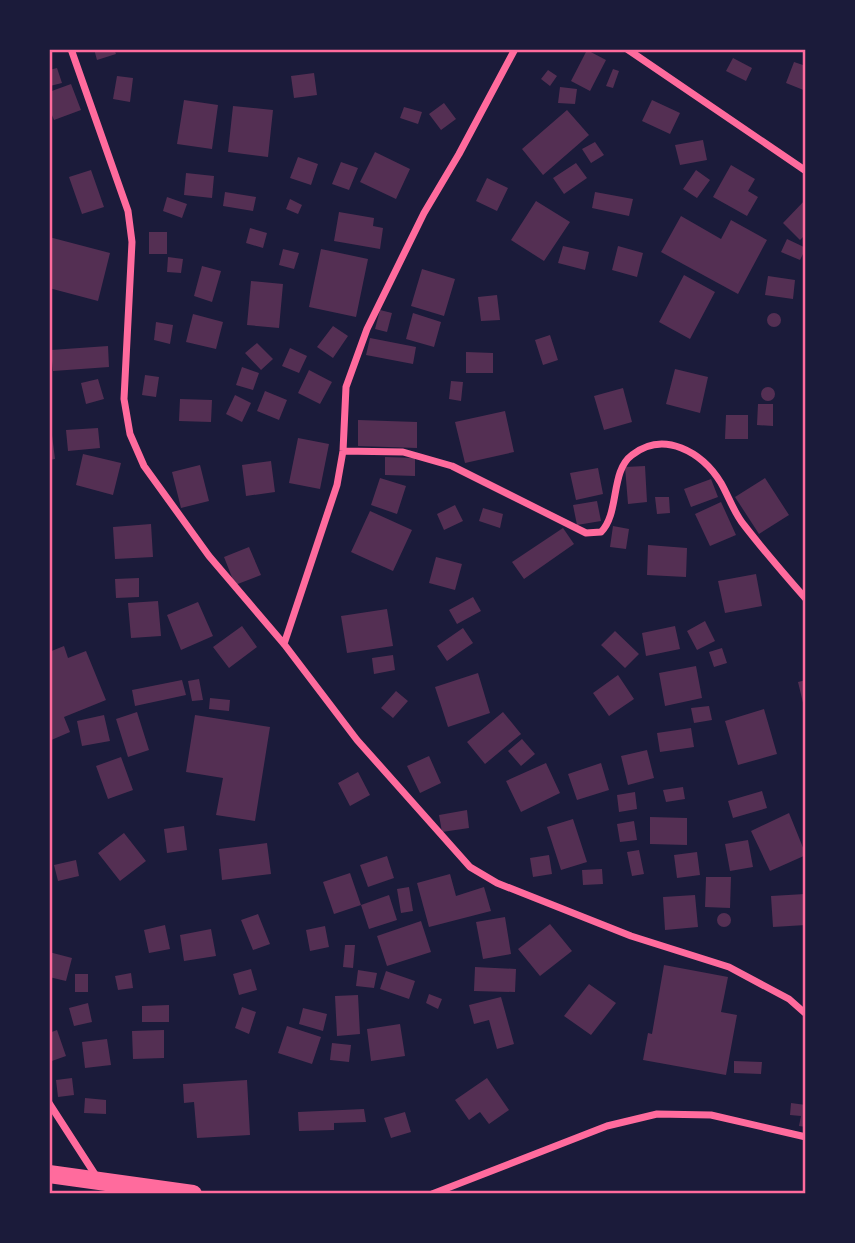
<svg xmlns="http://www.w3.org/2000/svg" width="855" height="1243" font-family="'Alegreya Sans',sans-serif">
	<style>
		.building { fill: #542f53 }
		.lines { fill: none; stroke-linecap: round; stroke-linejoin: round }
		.minor { stroke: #ff6b9d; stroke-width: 7 }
		.primary { stroke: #ff6b9d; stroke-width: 18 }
		.neatline { fill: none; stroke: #ff6b9d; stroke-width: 2.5 }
	</style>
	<rect width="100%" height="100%" fill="#1b1b3a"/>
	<!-- building -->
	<path class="building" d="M 94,49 L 114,49 L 116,54 L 97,60 Z
		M 587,50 L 606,60 L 590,91 L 571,81 Z
		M 733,58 L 752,68 L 746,81 L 726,71 Z
		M 794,62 L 806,66 L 806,91 L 786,83 Z
		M 57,68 L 62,83 L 50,86 L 49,70 Z
		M 613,69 L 619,71 L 613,88 L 606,86 Z
		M 548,70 L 557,76 L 550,86 L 541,79 Z
		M 314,73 L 317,95 L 294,98 L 291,76 Z
		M 117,76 L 133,78 L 130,102 L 113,99 Z
		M 71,84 L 81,110 L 54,120 L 49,108 L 49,92 Z
		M 560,87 L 577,89 L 575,104 L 558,103 Z
		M 184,100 L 218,105 L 212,149 L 177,144 Z
		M 652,100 L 680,113 L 670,134 L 642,121 Z
		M 444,103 L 456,119 L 441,130 L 429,114 Z
		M 233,106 L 273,110 L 268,157 L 228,152 Z
		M 404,107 L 422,112 L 418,124 L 400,118 Z
		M 567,110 L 589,135 L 543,175 L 522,149 Z
		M 703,140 L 707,160 L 680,165 L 675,145 Z
		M 595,142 L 604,155 L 591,163 L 582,149 Z
		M 375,152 L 410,169 L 396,199 L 360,182 Z
		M 298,157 L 318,164 L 311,185 L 290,178 Z
		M 341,162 L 358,168 L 349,190 L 332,184 Z
		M 576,163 L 587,178 L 564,194 L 553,178 Z
		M 731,165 L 755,179 L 748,191 L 758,197 L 747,216 L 713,197 Z
		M 91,170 L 104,207 L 82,214 L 69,177 Z
		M 696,170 L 710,180 L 697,198 L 683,189 Z
		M 186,173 L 214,176 L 212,198 L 184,195 Z
		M 487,178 L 508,188 L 497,211 L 476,201 Z
		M 225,192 L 256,197 L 253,211 L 223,206 Z
		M 595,192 L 633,199 L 629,216 L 592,208 Z
		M 167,197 L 187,204 L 182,218 L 163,211 Z
		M 290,199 L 302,205 L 298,214 L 286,209 Z
		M 806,199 L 806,234 L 800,240 L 783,223 Z
		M 536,201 L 570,222 L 544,261 L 511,240 Z
		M 339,212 L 374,218 L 373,226 L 383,228 L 380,249 L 334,241 Z
		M 681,216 L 721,239 L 731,220 L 767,240 L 738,294 L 661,252 Z
		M 250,228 L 267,233 L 263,248 L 246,243 Z
		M 149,232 L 167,232 L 167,254 L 149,254 Z
		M 49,237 L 110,253 L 98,301 L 49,288 Z
		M 787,239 L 806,248 L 800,260 L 781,252 Z
		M 563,246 L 589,252 L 585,270 L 558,263 Z
		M 618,246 L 643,253 L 637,277 L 612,270 Z
		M 283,249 L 299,253 L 294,269 L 279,265 Z
		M 321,249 L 368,259 L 356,317 L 309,307 Z
		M 168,257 L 183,259 L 181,273 L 167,272 Z
		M 202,266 L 221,271 L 212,302 L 194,296 Z
		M 422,269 L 455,279 L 444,316 L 411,306 Z
		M 684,275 L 715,292 L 690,339 L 659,322 Z
		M 768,276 L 795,280 L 793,299 L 765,295 Z
		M 251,281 L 283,284 L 279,328 L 247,325 Z
		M 497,295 L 500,320 L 481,321 L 478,297 Z
		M 380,310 L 392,313 L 387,332 L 375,329 Z
		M767 320a7 7 0 1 1 14 0a7 7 0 1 1-14 0Z
		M 413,313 L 441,322 L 434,347 L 406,339 Z
		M 193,314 L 223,322 L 216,349 L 186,342 Z
		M 156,322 L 173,325 L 170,344 L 154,340 Z
		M 333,326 L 348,336 L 333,358 L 317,347 Z
		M 550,335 L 558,360 L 543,365 L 535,340 Z
		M 370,338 L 416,347 L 413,364 L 366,355 Z
		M 257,343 L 273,359 L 261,370 L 245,353 Z
		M 108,346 L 109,367 L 53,371 L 51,350 Z
		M 290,348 L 307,356 L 299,373 L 282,366 Z
		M 466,352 L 493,353 L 493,373 L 466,373 Z
		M 242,367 L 259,373 L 253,390 L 236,385 Z
		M 675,369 L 708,377 L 700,413 L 666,404 Z
		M 309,370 L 332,382 L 320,404 L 298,393 Z
		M 145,375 L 159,377 L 156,397 L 142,395 Z
		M 98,379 L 104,399 L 86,404 L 81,383 Z
		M 451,381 L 463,382 L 461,401 L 449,399 Z
		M761 394a7 7 0 1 1 14 0a7 7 0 1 1-14 0Z
		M 623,388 L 632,422 L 604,430 L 594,396 Z
		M 265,391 L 287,400 L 279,420 L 257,411 Z
		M 235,395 L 251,403 L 242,422 L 226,414 Z
		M 180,399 L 212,400 L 211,422 L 179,421 Z
		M 758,404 L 773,404 L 773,426 L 757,425 Z
		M 505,411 L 514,452 L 465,463 L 455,422 Z
		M 726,415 L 748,415 L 748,439 L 725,439 Z
		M 358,420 L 417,422 L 417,448 L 358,446 Z
		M 98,428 L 100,448 L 68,451 L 66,430 Z
		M 49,435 L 52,435 L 55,459 L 49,460 Z
		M 298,438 L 329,444 L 320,489 L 289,483 Z
		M 83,454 L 121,463 L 113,495 L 76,485 Z
		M 385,457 L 415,458 L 415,476 L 385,475 Z
		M 271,461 L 275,492 L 246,496 L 242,465 Z
		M 200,465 L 209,501 L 181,508 L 172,472 Z
		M 645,466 L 647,502 L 628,504 L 625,467 Z
		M 598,468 L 603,494 L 576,500 L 570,473 Z
		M 380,478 L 406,486 L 397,514 L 371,505 Z
		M 765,478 L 789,515 L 759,534 L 735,497 Z
		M 711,479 L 718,497 L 691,507 L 684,489 Z
		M 655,497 L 669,497 L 670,513 L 657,514 Z
		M 597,501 L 601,521 L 577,525 L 573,505 Z
		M 721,502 L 736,535 L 710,546 L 695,514 Z
		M 455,505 L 463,521 L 444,530 L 437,514 Z
		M 483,508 L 503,514 L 500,528 L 479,521 Z
		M 370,511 L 412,530 L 393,571 L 351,552 Z
		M 151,524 L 153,557 L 115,559 L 113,527 Z
		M 613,526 L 629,529 L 626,549 L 610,547 Z
		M 563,528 L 574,544 L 524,579 L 512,562 Z
		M 648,545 L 687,548 L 686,577 L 647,575 Z
		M 249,547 L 261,575 L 235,585 L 224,557 Z
		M 436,557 L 462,564 L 455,590 L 429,583 Z
		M 756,574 L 762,606 L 725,613 L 718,581 Z
		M 139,578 L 139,597 L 116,598 L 115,579 Z
		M 473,597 L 481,611 L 457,624 L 449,610 Z
		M 158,601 L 161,636 L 131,638 L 128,603 Z
		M 198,602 L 213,636 L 181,650 L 167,615 Z
		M 387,609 L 393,646 L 347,653 L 341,616 Z
		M 705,621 L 715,641 L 697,650 L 687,631 Z
		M 242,626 L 257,647 L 229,668 L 213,647 Z
		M 675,626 L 680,649 L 646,656 L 642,633 Z
		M 463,628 L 473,643 L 447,661 L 437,646 Z
		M 615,631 L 639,654 L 625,668 L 601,645 Z
		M 64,646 L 68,658 L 86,651 L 106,700 L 64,717 L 70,732 L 49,741 L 49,652 Z
		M 722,648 L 727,663 L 714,667 L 709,652 Z
		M 393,655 L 395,670 L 374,674 L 372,658 Z
		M 696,666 L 702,698 L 665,706 L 659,673 Z
		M 478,673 L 490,713 L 448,727 L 435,687 Z
		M 618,675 L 634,699 L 609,716 L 593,693 Z
		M 199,679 L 203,700 L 192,701 L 188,681 Z
		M 182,680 L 186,695 L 135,706 L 132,690 Z
		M 806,680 L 806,711 L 805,711 L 798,682 Z
		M 396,691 L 408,701 L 393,718 L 381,708 Z
		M 210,698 L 230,700 L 229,711 L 209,709 Z
		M 709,706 L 712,720 L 694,723 L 691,708 Z
		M 764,709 L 777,754 L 738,765 L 725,721 Z
		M 137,712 L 149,750 L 128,757 L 116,719 Z
		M 503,712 L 521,734 L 485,764 L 467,742 Z
		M 104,715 L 110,741 L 82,746 L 77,721 Z
		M 195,715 L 270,727 L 255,821 L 216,815 L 223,778 L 186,772 Z
		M 691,728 L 694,747 L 660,752 L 657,733 Z
		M 522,739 L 535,754 L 521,766 L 508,751 Z
		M 647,750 L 654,778 L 628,785 L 621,756 Z
		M 429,756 L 441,783 L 420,793 L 407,766 Z
		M 121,757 L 133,790 L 108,799 L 96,766 Z
		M 546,763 L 560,793 L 521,812 L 506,781 Z
		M 601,763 L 609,790 L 577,800 L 568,774 Z
		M 358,772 L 370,795 L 350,806 L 338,783 Z
		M 683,787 L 685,799 L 666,802 L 663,790 Z
		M 762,791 L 767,808 L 733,818 L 728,801 Z
		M 635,792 L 637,809 L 619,812 L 617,795 Z
		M 467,810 L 469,828 L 442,832 L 439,815 Z
		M 789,813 L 806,855 L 770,871 L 751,831 Z
		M 650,817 L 687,818 L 687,845 L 650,844 Z
		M 573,819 L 587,862 L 561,870 L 547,827 Z
		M 634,821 L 637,840 L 620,842 L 617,824 Z
		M 184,826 L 187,850 L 167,853 L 164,829 Z
		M 124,833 L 146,861 L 120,881 L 98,853 Z
		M 748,840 L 753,867 L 730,871 L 725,844 Z
		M 267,843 L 271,874 L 222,880 L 219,849 Z
		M 639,850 L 644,874 L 632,876 L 627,852 Z
		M 697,852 L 700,875 L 677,878 L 674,855 Z
		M 549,855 L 552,874 L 533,877 L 530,858 Z
		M 387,856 L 394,878 L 368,887 L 360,865 Z
		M 76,860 L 79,876 L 58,881 L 54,865 Z
		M 602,869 L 603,884 L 583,885 L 582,870 Z
		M 350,873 L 361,905 L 334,914 L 323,882 Z
		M 450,874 L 456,896 L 484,887 L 491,911 L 429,927 L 417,883 Z
		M 706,877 L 731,877 L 730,908 L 705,907 Z
		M 409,887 L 413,911 L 401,913 L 397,889 Z
		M 805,894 L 806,925 L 773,927 L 771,896 Z
		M 389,895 L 397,920 L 369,929 L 361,905 Z
		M 695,895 L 698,927 L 665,930 L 663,897 Z
		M717 920a7 7 0 1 1 14 0a7 7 0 1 1-14 0Z
		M 258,914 L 270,944 L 253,950 L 241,920 Z
		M 505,917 L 511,954 L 483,959 L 476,922 Z
		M 421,921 L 431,952 L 387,966 L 377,936 Z
		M 550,924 L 572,951 L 540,976 L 518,949 Z
		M 165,925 L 170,949 L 149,953 L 144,930 Z
		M 325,926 L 329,947 L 310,951 L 306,930 Z
		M 211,929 L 216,956 L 184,961 L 180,935 Z
		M 345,945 L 355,945 L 353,968 L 343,967 Z
		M 49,952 L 72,958 L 66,981 L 49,977 Z
		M 664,965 L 728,977 L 721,1012 L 737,1015 L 726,1075 L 643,1060 L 648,1033 L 652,1034 Z
		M 475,967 L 516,969 L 515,992 L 474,991 Z
		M 251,969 L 257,990 L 239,995 L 233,974 Z
		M 358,970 L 377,973 L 374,988 L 356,986 Z
		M 386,971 L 415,981 L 409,999 L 380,989 Z
		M 131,973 L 133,988 L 118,990 L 115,976 Z
		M 75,974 L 88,974 L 88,992 L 75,992 Z
		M 589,984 L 616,1003 L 591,1035 L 564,1016 Z
		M 429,994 L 442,999 L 438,1009 L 426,1003 Z
		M 358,995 L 360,1034 L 337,1036 L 335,996 Z
		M 501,997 L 514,1044 L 497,1049 L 489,1020 L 474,1024 L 469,1005 Z
		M 88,1003 L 92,1022 L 74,1026 L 69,1008 Z
		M 169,1005 L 169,1022 L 142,1022 L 142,1006 Z
		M 242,1007 L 256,1012 L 249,1034 L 235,1028 Z
		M 303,1008 L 327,1014 L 323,1031 L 299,1024 Z
		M 400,1024 L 405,1056 L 371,1061 L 367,1029 Z
		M 287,1026 L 321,1037 L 312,1064 L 278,1053 Z
		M 57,1030 L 66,1056 L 49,1062 L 49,1033 Z
		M 164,1030 L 164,1058 L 133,1059 L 132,1031 Z
		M 107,1039 L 111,1065 L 85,1068 L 82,1042 Z
		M 332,1043 L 351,1045 L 349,1062 L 330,1060 Z
		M 734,1061 L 762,1062 L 761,1074 L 734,1073 Z
		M 72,1078 L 74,1095 L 58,1097 L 56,1080 Z
		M 487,1078 L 509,1110 L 489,1124 L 480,1112 L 469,1120 L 455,1100 Z
		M 247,1080 L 250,1135 L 197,1138 L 194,1102 L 184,1103 L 183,1084 Z
		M 85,1098 L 106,1100 L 106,1114 L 84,1113 Z
		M 791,1103 L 806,1105 L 806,1127 L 799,1126 L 801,1116 L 790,1115 Z
		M 364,1109 L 366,1122 L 334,1123 L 334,1130 L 299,1131 L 298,1112 Z
		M 405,1112 L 411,1132 L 391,1138 L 384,1118 Z"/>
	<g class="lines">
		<!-- minor -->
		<path class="minor" d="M 71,49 L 128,211 L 132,242 L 124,399 L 130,434 L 144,466 L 209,556 L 284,644 L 357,740 L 470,867 L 497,883 L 631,936 L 729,967 L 789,999 L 806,1014
			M 627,49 L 806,171
			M 343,451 L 403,452 L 452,466 L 586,533 L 601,532 C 620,513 610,471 632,455 C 664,430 702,452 721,483 C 729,497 734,513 744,525 C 764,551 785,575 806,599
			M 284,644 L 337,485 L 343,451 L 346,387 L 367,329 L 424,213 L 459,154 L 515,49
			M 49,1103 L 98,1179
			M 432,1194 L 607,1126 L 657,1114 L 711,1115 L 806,1137"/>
		<!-- primary -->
		<path class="primary" d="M 49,1174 L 193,1194"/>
	</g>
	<!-- border -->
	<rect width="855" height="1243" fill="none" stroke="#1b1b3a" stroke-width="102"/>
	<rect x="51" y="51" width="753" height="1141" class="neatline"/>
</svg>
